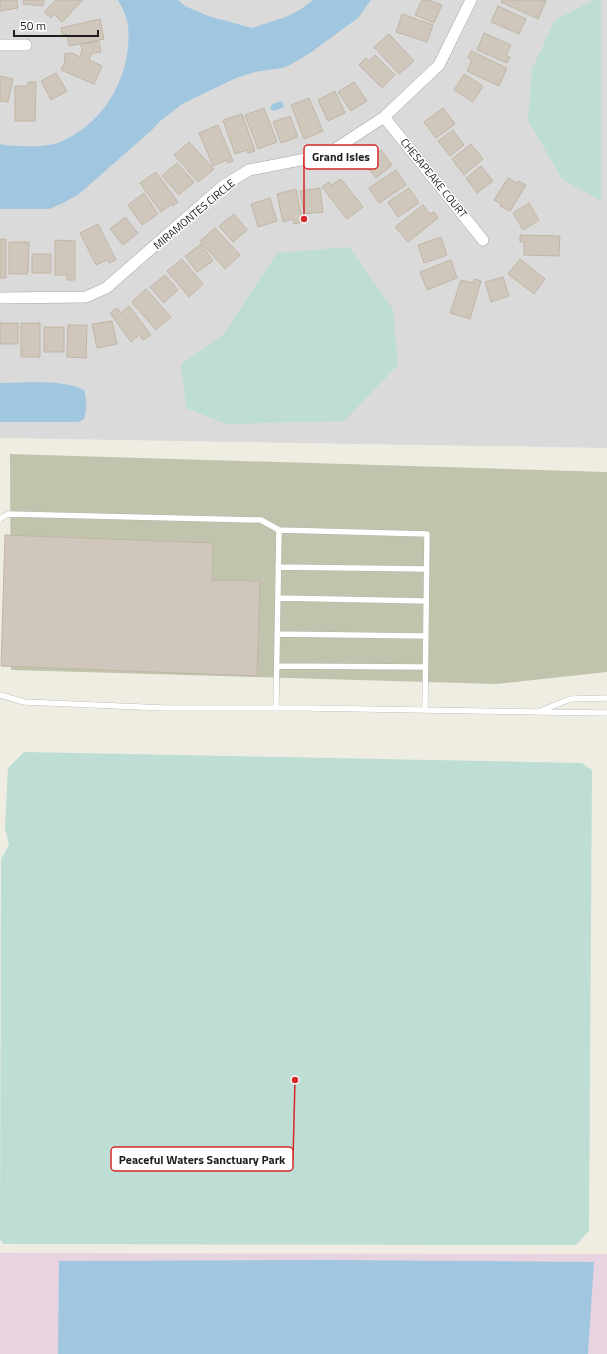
<svg xmlns="http://www.w3.org/2000/svg" width="607" height="1354" font-family="'Titillium Web',sans-serif">
	<style>
		.residential { fill: #dbdada }
		.industrial { fill: #e8d4e1 }
		.construction { fill: #c0c4ad }
		.wetland { fill: #beded5 }
		.water { fill: #a0c7df }
		.building { fill: #cfc7bb; stroke: #c1b6a4 }
		.lines { fill: none; stroke-linecap: round; stroke-linejoin: round }
		.service-casing { stroke: #a4a4a4; stroke-width: 6 }
		.minor-casing { stroke: #a4a4a4; stroke-width: 12 }
		.service { stroke: #fff; stroke-width: 5.5 }
		.minor { stroke: #fff; stroke-width: 11 }
		.labels { text-anchor: middle; stroke-width: 3; stroke-linejoin: round; paint-order: stroke }
		.street-label { font-size: 11px; fill: #1d1d1d; stroke: #fff }
		.leader { fill: none; stroke: #d62828; stroke-width: 1.5 }
		.callout-dot { fill: #d62828; stroke: #fff; stroke-width: 1.5 }
		.callout { fill: #fff; stroke: #d62828; stroke-width: 1.5 }
		.callout-label { font-size: 12px; text-anchor: middle; font-weight: bold; fill: #1d1d1d }
	</style>
	<rect width="100%" height="100%" fill="#efede2"/>
	<!-- residential -->
	<path class="residential" d="M 0,0 L 607,0 L 607,448 L 0,438 Z"/>
	<!-- industrial -->
	<path class="industrial" d="M 0,1253 L 607,1254 L 607,1354 L 0,1354 Z"/>
	<!-- construction -->
	<path class="construction" d="M 10,454 L 607,472 L 607,672 L 496,684 L 11,670 Z"/>
	<!-- wetland -->
	<path class="wetland" d="M 594,0 L 601,0 L 601,201 L 562,179 L 528,120 L 532,69 L 555,20 Z
		M 349,247 L 393,309 L 398,365 L 344,421 L 226,424 L 186,408 L 181,364 L 223,335 L 277,253 Z
		M 24,752 L 582,763 L 592,770 L 589,1231 L 576,1245 L 3,1244 L 0,1239 L 1,859 L 9,845 L 5,828 L 8,768 Z"/>
	<!-- water -->
	<path class="water" d="M 118,0 L 178,0 L 185,6 L 208,16 L 252,28 L 286,17 L 301,9 L 313,0 L 371,0 L 358,18 L 310,53 L 290,65 L 282,68 L 255,72 L 236,78 L 182,104 L 159,122 L 153,129 L 79,194 L 61,204 L 49,209 L 0,209 L 0,144 C 8,146 16,146 24,146 C 35,147 47,146 57,143 C 104,126 133,74 128,26 C 127,16 122,8 118,0 Z
		M 282,101 L 284,107 L 274,111 L 270,109 L 272,104 Z
		M 0,383 C 24,383 64,379 84,390 C 87,399 87,409 84,419 L 79,422 L 0,422 Z
		M 326,1260 L 594,1262 L 588,1354 L 58,1354 L 59,1261 Z"/>
	<!-- building -->
	<path class="building" d="M 0,0 L 17,0 L 18,8 L 0,11 Z
		M 24,0 L 44,0 L 43,6 L 23,4 Z
		M 56,0 L 83,0 L 62,22 L 54,14 L 51,18 L 44,12 Z
		M 422,0 L 429,0 L 442,5 L 434,23 L 415,15 Z
		M 502,0 L 544,0 L 546,1 L 538,19 L 501,2 Z
		M 498,6 L 526,19 L 519,34 L 491,22 Z
		M 402,14 L 433,25 L 427,42 L 396,32 Z
		M 100,19 L 104,39 L 69,46 L 67,34 L 62,35 L 61,28 Z
		M 484,33 L 511,45 L 506,55 L 510,57 L 507,63 L 477,50 Z
		M 389,34 L 414,61 L 399,74 L 374,47 Z
		M 99,41 L 101,52 L 92,53 L 89,60 L 102,66 L 94,84 L 61,70 L 65,62 L 64,54 L 72,53 L 80,57 L 82,51 L 81,44 Z
		M 471,51 L 507,68 L 499,86 L 467,71 L 472,60 L 468,58 Z
		M 375,55 L 395,75 L 382,88 L 359,65 L 366,58 L 369,61 Z
		M 56,73 L 67,91 L 51,100 L 41,81 Z
		M 464,74 L 483,86 L 473,102 L 454,90 Z
		M 0,76 L 13,79 L 8,102 L 0,101 Z
		M 28,82 L 36,82 L 35,121 L 15,121 L 15,86 L 28,86 Z
		M 354,82 L 367,101 L 351,111 L 338,92 Z
		M 335,91 L 345,113 L 328,121 L 318,100 Z
		M 309,98 L 323,131 L 304,139 L 291,105 Z
		M 264,108 L 277,142 L 258,149 L 245,115 Z
		M 443,108 L 455,124 L 436,138 L 424,122 Z
		M 242,114 L 255,151 L 248,153 L 247,150 L 235,154 L 223,120 Z
		M 290,116 L 298,137 L 281,143 L 273,122 Z
		M 218,125 L 233,161 L 228,163 L 227,160 L 213,166 L 199,133 Z
		M 453,130 L 464,145 L 450,156 L 438,141 Z
		M 189,142 L 214,169 L 198,182 L 174,155 Z
		M 471,144 L 483,159 L 464,175 L 452,159 Z
		M 381,150 L 392,165 L 376,178 L 364,163 Z
		M 177,163 L 194,182 L 179,195 L 162,176 Z
		M 481,166 L 493,181 L 477,193 L 466,178 Z
		M 396,170 L 406,185 L 379,203 L 369,188 Z
		M 156,172 L 178,202 L 173,206 L 172,204 L 161,212 L 140,183 Z
		M 508,178 L 517,183 L 519,181 L 526,185 L 510,211 L 500,206 L 501,204 L 494,200 Z
		M 341,179 L 363,207 L 347,219 L 322,187 L 329,182 L 332,185 Z
		M 320,188 L 323,212 L 304,214 L 300,191 Z
		M 409,188 L 419,203 L 398,217 L 388,202 Z
		M 296,189 L 303,222 L 294,224 L 293,219 L 283,222 L 277,194 Z
		M 144,193 L 158,214 L 142,225 L 128,205 Z
		M 270,198 L 277,221 L 258,227 L 251,204 Z
		M 529,203 L 539,220 L 523,230 L 513,213 Z
		M 423,205 L 430,214 L 434,212 L 438,218 L 408,242 L 395,227 Z
		M 234,214 L 247,230 L 233,242 L 219,226 Z
		M 125,217 L 138,233 L 123,245 L 110,229 Z
		M 98,224 L 116,260 L 109,263 L 107,260 L 96,265 L 80,233 Z
		M 215,228 L 240,255 L 225,269 L 200,241 Z
		M 520,235 L 560,236 L 559,256 L 524,255 L 524,242 L 520,242 Z
		M 441,237 L 447,255 L 424,263 L 418,245 Z
		M 0,239 L 6,239 L 6,278 L 0,278 Z
		M 55,240 L 75,241 L 75,280 L 67,280 L 67,275 L 55,275 Z
		M 9,242 L 29,242 L 28,274 L 9,274 Z
		M 201,244 L 213,261 L 197,272 L 185,256 Z
		M 32,254 L 51,254 L 51,273 L 32,273 Z
		M 182,259 L 203,284 L 189,297 L 167,271 Z
		M 520,259 L 545,279 L 534,294 L 508,274 Z
		M 451,260 L 457,278 L 427,290 L 420,272 Z
		M 165,275 L 178,290 L 164,303 L 150,287 Z
		M 503,277 L 509,296 L 491,302 L 485,282 Z
		M 474,279 L 481,281 L 470,319 L 450,313 L 461,280 L 473,283 Z
		M 146,289 L 171,317 L 156,330 L 132,302 Z
		M 129,306 L 151,335 L 143,340 L 139,335 L 131,342 L 110,313 L 117,308 L 121,313 Z
		M 112,321 L 117,344 L 97,348 L 92,324 Z
		M 0,323 L 18,323 L 18,344 L 0,344 Z
		M 21,323 L 40,323 L 40,357 L 21,357 Z
		M 68,325 L 87,325 L 86,358 L 67,357 Z
		M 44,327 L 64,327 L 64,352 L 44,352 Z
		M 5,535 L 213,543 L 212,580 L 260,581 L 257,676 L 1,666 Z"/>
	<g class="lines">
		<defs>
			<path id="service" d="M 0,519 L 8,514 L 261,520 L 279,530 L 276,708
				M 279,530 L 427,534 L 425,710
				M 278,567 L 426,569
				M 278,598 L 426,601
				M 277,634 L 425,636
				M 277,666 L 425,667
				M 0,695 L 24,702 L 165,708 L 306,708 L 538,712
				M 607,698 L 570,699 L 538,712 L 607,713"/>
			<path id="minor" d="M 0,45 L 26,45
				M 384,117 L 483,240
				M 0,298 L 86,297 L 106,288 L 223,186 L 249,170 L 326,155 L 384,117 L 439,65 L 471,0"/>
		</defs>
		<!-- service casing -->
		<use href="#service" class="service-casing"/>
		<!-- minor casing -->
		<use href="#minor" class="minor-casing"/>
		<!-- service -->
		<use href="#service" class="service"/>
		<!-- minor -->
		<use href="#minor" class="minor"/>
	</g>
	<g class="labels">
		<!-- street labels -->
		<g class="street-label">
			<text transform="translate(434 178) rotate(51)" y="4">CHESAPEAKE COURT</text>
			<text transform="translate(194 214) rotate(-40)" y="4">MIRAMONTES CIRCLE</text>
		</g>
	</g>
	<!-- callouts -->
	<path class="leader" d="M304 219L304 157M295 1080L293 1159"/>
	<g class="callout-dot">
		<circle cx="304" cy="219" r="4"/>
		<circle cx="295" cy="1080" r="4"/>
	</g>
	<g class="callout">
		<rect x="304" y="145" width="74" height="24" rx="4"/>
		<rect x="111" y="1147" width="182" height="24" rx="4"/>
	</g>
	<g class="callout-label">
		<text x="341" y="161">Grand Isles</text>
		<text x="202" y="1164">Peaceful Waters Sanctuary Park</text>
	</g>
	<!-- scale -->
	<path d="M14 30v6h84v-6" fill="none" stroke="#1d1d1d" stroke-width="2"/>
	<text x="20" y="30" font-size="12" fill="#1d1d1d" stroke="#ffffff" stroke-width="3" paint-order="stroke">50 m</text>
</svg>
